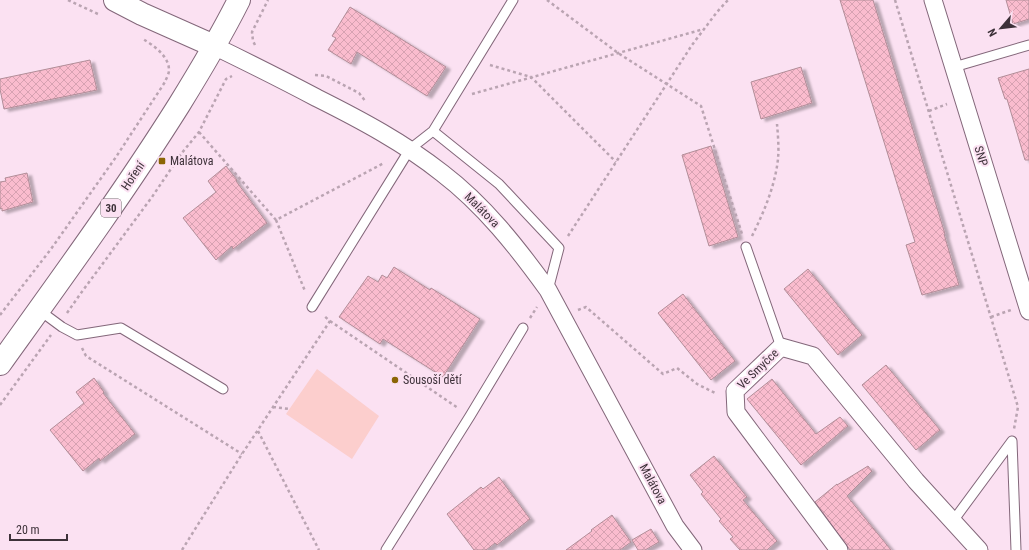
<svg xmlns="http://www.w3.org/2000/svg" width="1029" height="550" font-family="'Roboto Condensed',sans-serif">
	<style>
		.park { fill: #fccecd }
		.building { fill: url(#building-cross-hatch); stroke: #b18d98; filter: url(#shadow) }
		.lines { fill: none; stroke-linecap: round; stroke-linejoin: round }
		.lane-casing { stroke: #83677a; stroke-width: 11 }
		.street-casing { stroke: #83677a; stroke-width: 19 }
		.secondary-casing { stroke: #83677a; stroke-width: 24 }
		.primary-casing { stroke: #83677a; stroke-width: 24 }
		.path { stroke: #baa4b2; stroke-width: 2.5; stroke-dasharray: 3 3; stroke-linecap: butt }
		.lane { stroke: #fff; stroke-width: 9 }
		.street { stroke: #fff; stroke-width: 17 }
		.secondary { stroke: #fff; stroke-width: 22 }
		.primary { stroke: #fff; stroke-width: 22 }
		.poi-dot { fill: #8b6505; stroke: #fbe1f2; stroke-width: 1.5 }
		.labels { text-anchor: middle; stroke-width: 4; stroke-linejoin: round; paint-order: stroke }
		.shield { fill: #fbe1f2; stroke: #766670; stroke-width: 1 }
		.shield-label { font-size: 11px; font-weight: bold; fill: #3d3139 }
		.street-label { font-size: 12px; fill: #3d3139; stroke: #fbe1f2 }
		.poi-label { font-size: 12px; fill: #3d3139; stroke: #fbe1f2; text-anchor: start }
	</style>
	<defs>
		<pattern id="building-cross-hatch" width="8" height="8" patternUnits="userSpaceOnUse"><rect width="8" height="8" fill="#fabcce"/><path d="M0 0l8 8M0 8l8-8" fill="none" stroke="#d7a2b2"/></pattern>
		<filter id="shadow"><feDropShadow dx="4.5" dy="2.5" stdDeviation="1" flood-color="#0004"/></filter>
	</defs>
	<rect width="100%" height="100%" fill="#fbe1f2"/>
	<!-- park -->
	<path class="park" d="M 317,369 L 379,416 L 352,459 L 286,414 Z"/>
	<!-- building -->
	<path class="building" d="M 840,0 L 873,0 L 945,234 L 944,234 L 959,285 L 922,295 L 906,245 L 915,242 Z
		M 1006,0 L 1029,0 L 1029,19 L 1013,24 Z
		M 350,7 L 446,67 L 427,96 L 357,52 L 351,64 L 328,50 L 336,38 L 332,36 Z
		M 90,60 L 97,90 L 4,109 L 0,89 L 0,79 Z
		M 801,67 L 812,103 L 761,119 L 751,82 Z
		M 1029,69 L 1029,160 L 1025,160 L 1007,99 L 1005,99 L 998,78 Z
		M 711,146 L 738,237 L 709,246 L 682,155 Z
		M 226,166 L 237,180 L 236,181 L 267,223 L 233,249 L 232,246 L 216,260 L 183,218 L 216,192 L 208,181 Z
		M 27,173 L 33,202 L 2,211 L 2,208 L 0,209 L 0,182 L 6,181 L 5,178 Z
		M 394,267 L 430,290 L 431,288 L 480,319 L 443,377 L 383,339 L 380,344 L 339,317 L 368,276 L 378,282 L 382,275 L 387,278 Z
		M 808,269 L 862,335 L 838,355 L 784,289 Z
		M 683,294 L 735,361 L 711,380 L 658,313 Z
		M 886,365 L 940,430 L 916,450 L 862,385 Z
		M 94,378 L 104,392 L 103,393 L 135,434 L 100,461 L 99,458 L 83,471 L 50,430 L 84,403 L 76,392 Z
		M 772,379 L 816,434 L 840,417 L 848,426 L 801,465 L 747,399 Z
		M 714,456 L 747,497 L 743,500 L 777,541 L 767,550 L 740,550 L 730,539 L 733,537 L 719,521 L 721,519 L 701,494 L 703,492 L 690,475 Z
		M 868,466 L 872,471 L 847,496 L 891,550 L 850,550 L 815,502 L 837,484 L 837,485 Z
		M 499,477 L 530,519 L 497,545 L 495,543 L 486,550 L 474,550 L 447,514 L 481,487 L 483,489 Z
		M 612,515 L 631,542 L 620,550 L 566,550 L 592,531 L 591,530 Z
		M 651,529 L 659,542 L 645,550 L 638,550 L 632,540 Z"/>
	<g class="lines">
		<defs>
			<path id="lane" d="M 954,67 L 1029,45
				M 433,131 L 513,0
				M 746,247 L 781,347
				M 312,307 L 410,149 L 433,131 L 499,184 L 559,248 L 548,290
				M 39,310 L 62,327 L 77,335 L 121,328 L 223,389
				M 953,521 L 1012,441 L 1016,550
				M 386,550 L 470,416 L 523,328"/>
			<path id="street" d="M 933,0 L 1029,311
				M 214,46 C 249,63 283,80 317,98 C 361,120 404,143 442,173 C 484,205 517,247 548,290 L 675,526 L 693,550
				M 839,550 L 736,412 L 735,391 L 781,347 L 813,356 L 916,481 L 979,550"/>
			<path id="secondary" d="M 115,0 L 142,14 L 214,46"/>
			<path id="primary" d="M 0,364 C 61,279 123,194 179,105 C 200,71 221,36 239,0"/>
		</defs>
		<!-- lane casing -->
		<use href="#lane" class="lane-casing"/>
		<!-- street casing -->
		<use href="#street" class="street-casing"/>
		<!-- secondary casing -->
		<use href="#secondary" class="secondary-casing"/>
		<!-- primary casing -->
		<use href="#primary" class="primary-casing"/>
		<!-- path -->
		<path class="path" d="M 68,0 L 100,15
			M 547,0 L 618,53 L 701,106 L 742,234
			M 895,0 L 1018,407 L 1014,429
			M 255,45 L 253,41 L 252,32 L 268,0
			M 490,65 L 531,77 L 616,162
			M 315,75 L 326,76 L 359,93 L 366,102
			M 472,94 L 704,29
			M 929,111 L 947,104
			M 199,132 L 276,220 L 384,163
			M 276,220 L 305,291
			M 568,236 L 692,45 L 717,12 L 728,0
			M 752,236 C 764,212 775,186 778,159 C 779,148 778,135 777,124
			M 578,310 L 586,307 L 663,374 L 677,368 L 697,384 L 717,394
			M 67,313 L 81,293 L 152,197 L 181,154 L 199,132 L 226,79 L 232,76
			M 0,315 L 51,249 L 116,157 L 165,82 C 166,79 169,74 169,70 C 169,56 153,45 143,39
			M 991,317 L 1011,310
			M 530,318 L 537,307
			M 330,321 L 458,408
			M 82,348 L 86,356 L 242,454
			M 0,405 L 51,335
			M 273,407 L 290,409
			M 258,431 L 319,550
			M 182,550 L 242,454 L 330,321 L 323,315"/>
		<!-- lane -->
		<use href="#lane" class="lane"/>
		<!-- street -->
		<use href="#street" class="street"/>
		<!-- secondary -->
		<use href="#secondary" class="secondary"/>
		<!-- primary -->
		<use href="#primary" class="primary"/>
	</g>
	<!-- markers -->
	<g class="poi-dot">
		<rect x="158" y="157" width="8" height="8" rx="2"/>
		<circle cx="395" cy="380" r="4"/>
	</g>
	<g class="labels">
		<!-- shield labels -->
		<rect class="shield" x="101" y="199" width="20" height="18" rx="3"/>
		<g class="shield-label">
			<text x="111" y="212">30</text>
		</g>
		<!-- street labels -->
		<g class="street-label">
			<text transform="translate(981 156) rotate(73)" y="4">SNP</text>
			<text transform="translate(133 176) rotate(-56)" y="4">Hoření</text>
			<text transform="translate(482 210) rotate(45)" y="4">Malátova</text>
			<text transform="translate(758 369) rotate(-44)" y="4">Ve Smyčce</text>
			<text transform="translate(653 484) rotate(62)" y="4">Malátova</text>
		</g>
		<!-- poi labels -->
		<g class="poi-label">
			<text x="170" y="165">Malátova</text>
			<text x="403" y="384">Sousoší dětí</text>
		</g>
	</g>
	<!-- north arrow -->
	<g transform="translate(1001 28) rotate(242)" stroke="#fbe1f2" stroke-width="3" paint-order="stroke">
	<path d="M0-3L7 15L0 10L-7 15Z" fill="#3d3139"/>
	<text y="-6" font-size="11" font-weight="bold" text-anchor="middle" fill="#3d3139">N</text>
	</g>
	<!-- scale -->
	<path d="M10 534v6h57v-6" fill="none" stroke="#3d3139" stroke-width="2"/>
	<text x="16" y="534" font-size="12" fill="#3d3139" stroke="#fbe1f2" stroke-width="3" paint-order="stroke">20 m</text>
</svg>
